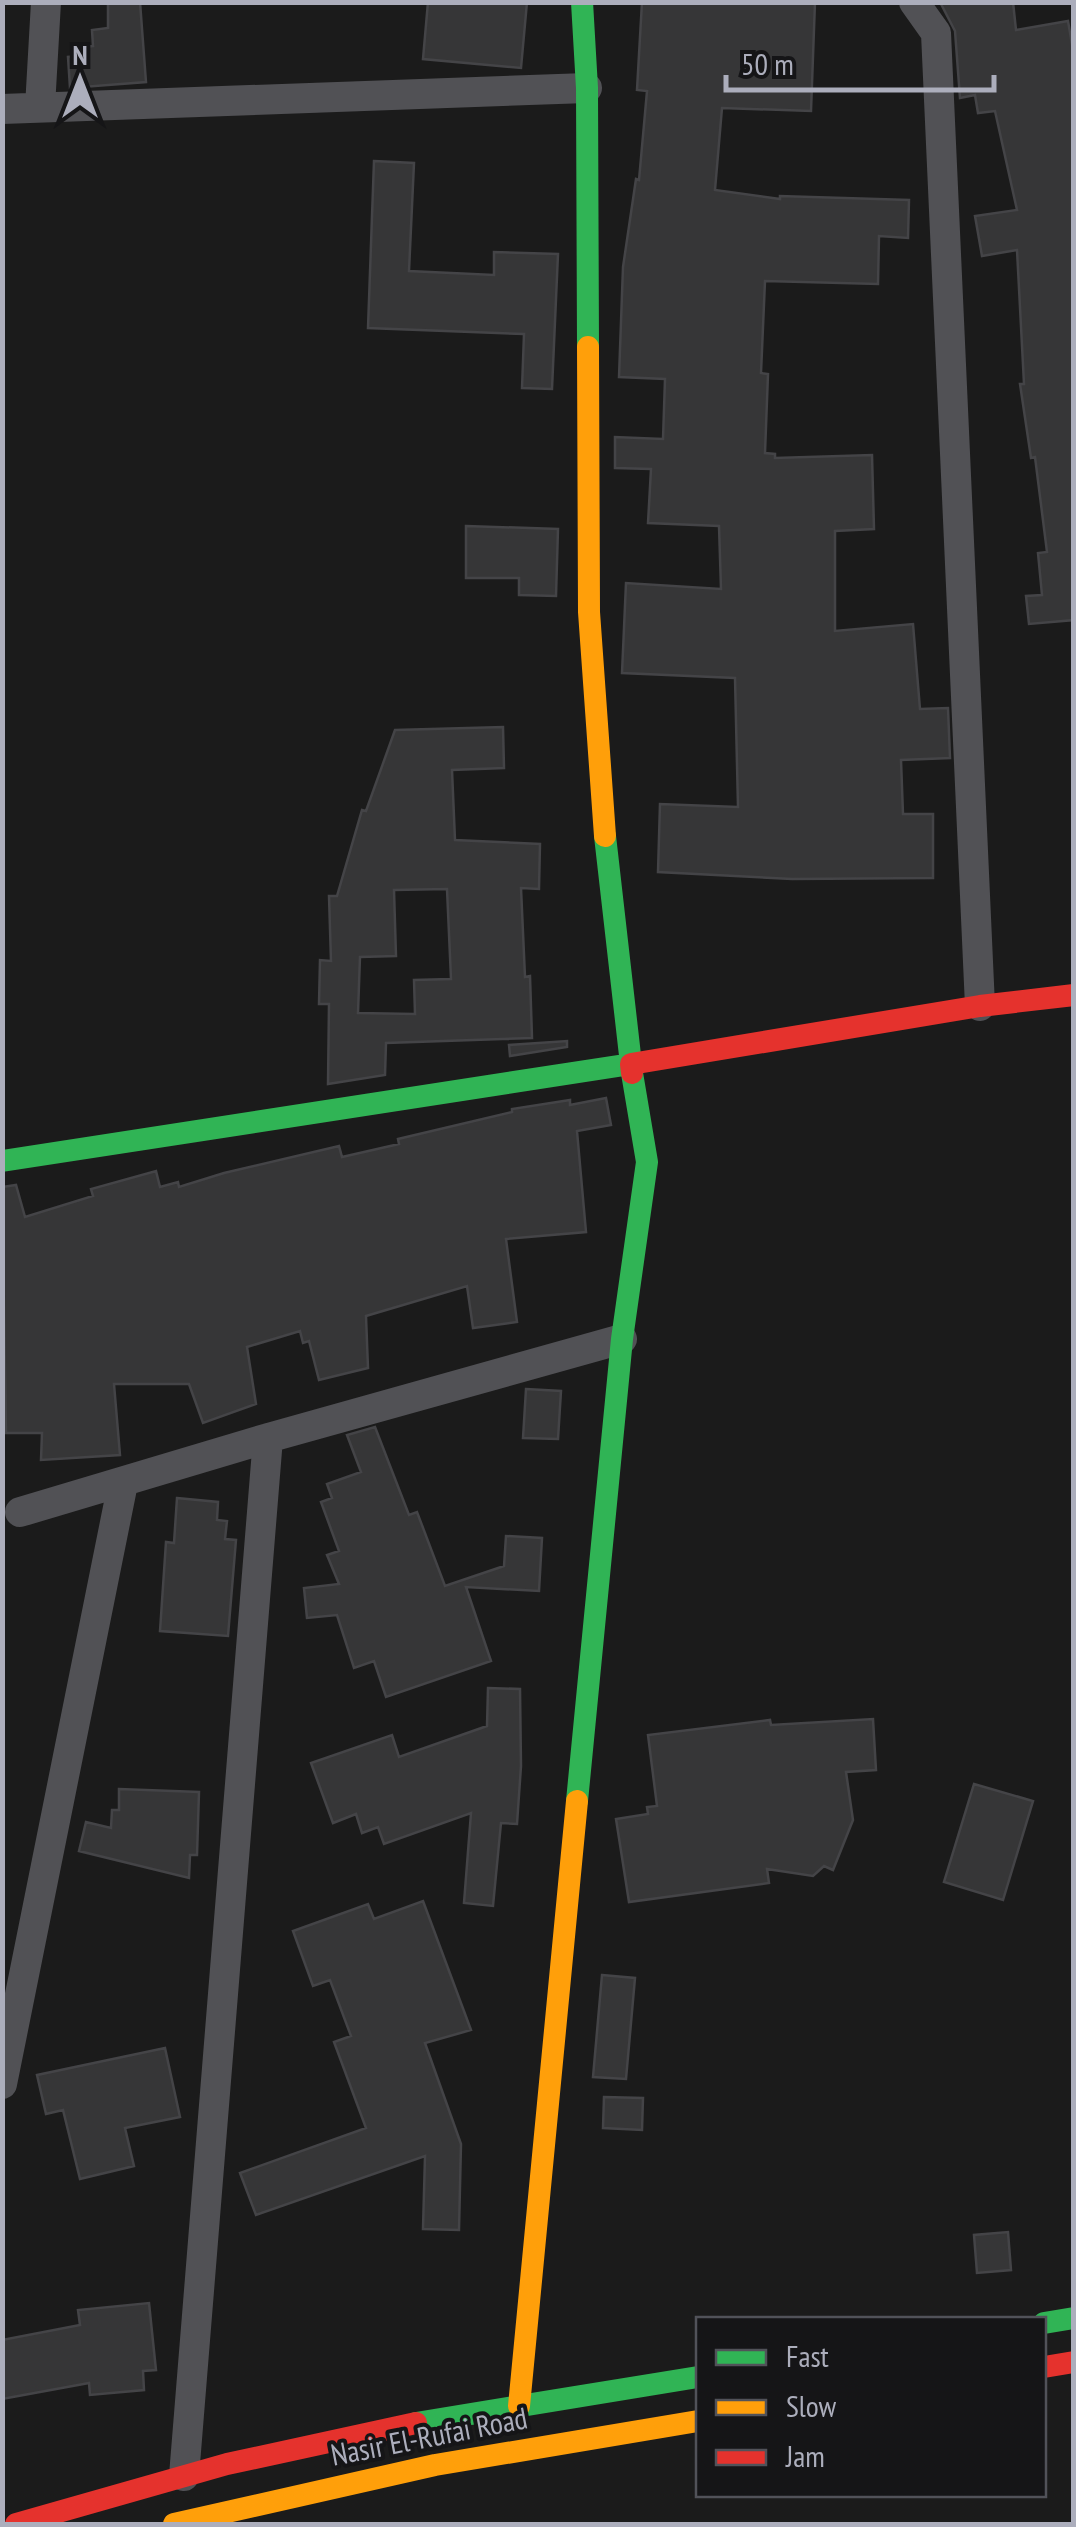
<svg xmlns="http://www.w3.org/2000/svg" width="1076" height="2527" font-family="'PT Sans Narrow',sans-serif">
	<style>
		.building { fill: #363637; stroke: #444447; stroke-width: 2.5; fill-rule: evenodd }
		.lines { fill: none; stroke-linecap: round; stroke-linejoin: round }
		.street { stroke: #515155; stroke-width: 30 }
		.fast { stroke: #30b455; stroke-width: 22 }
		.slow { stroke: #ff9f0a; stroke-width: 22 }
		.jam { stroke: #e5322d; stroke-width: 22 }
		.labels { text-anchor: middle; stroke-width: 8; stroke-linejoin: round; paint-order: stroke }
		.street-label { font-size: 30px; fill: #acaebc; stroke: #151517 }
	</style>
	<rect width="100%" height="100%" fill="#1b1b1b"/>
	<!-- building -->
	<path class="building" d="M 108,2 L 140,2 L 146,82 L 70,88 L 68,57 L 79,56 L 79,47 L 93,46 L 92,30 L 108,28 Z
		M 428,2 L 527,2 L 521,68 L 423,59 Z
		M 642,2 L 815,2 L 811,111 L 722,108 L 715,190 L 780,199 L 780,196 L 909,200 L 908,238 L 879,236 L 878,284 L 765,281 L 761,373 L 768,374 L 765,453 L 775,454 L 775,458 L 872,455 L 874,529 L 835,531 L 835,631 L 913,624 L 920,709 L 948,708 L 950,758 L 901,760 L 903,814 L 933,814 L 933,878 L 792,879 L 658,872 L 660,804 L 738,807 L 735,678 L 622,673 L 626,583 L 721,589 L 719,526 L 648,523 L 651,469 L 615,468 L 615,437 L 663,439 L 665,379 L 619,377 L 623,267 L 636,179 L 639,180 L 647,91 L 637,90 Z
		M 940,2 L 1013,2 L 1016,30 L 1068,21 L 1074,56 L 1074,620 L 1029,624 L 1026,596 L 1042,595 L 1038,553 L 1047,552 L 1035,457 L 1031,458 L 1020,384 L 1024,384 L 1017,250 L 982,256 L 975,216 L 1017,210 L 995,111 L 978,113 L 975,95 L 960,98 L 955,31 Z
		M 374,161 L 414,163 L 409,271 L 494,275 L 494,252 L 558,254 L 552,389 L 522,388 L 524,334 L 368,328 Z
		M 466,526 L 558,529 L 556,596 L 519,595 L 519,578 L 466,578 Z
		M 503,727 L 504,768 L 452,770 L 455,840 L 540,844 L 539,889 L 521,888 L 525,977 L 530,976 L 532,1038 L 386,1043 L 385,1075 L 328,1084 L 329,1004 L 319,1004 L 320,960 L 331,961 L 329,896 L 337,896 L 362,810 L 366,811 L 395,730 ZM 447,889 L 451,979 L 414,980 L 415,1014 L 358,1013 L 360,957 L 396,956 L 394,890 Z
		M 567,1041 L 567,1047 L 510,1056 L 509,1045 Z
		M 606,1098 L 611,1125 L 577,1131 L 586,1232 L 506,1239 L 517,1322 L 473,1328 L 467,1286 L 366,1316 L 368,1368 L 319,1380 L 309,1341 L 303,1343 L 300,1331 L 247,1347 L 256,1404 L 203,1423 L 189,1384 L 114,1384 L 120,1455 L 41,1460 L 42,1433 L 6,1433 L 2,1187 L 16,1185 L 25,1217 L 93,1196 L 91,1189 L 156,1171 L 160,1187 L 178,1182 L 179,1187 L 224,1173 L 339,1146 L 342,1157 L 399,1144 L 398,1139 L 512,1112 L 512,1109 L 570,1100 L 570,1105 Z
		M 526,1389 L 561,1391 L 558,1439 L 523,1438 Z
		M 375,1427 L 409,1515 L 417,1512 L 445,1586 L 504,1566 L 506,1536 L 542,1538 L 539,1591 L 466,1587 L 491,1661 L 386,1697 L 374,1661 L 354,1668 L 337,1615 L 307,1618 L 304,1588 L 339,1584 L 327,1555 L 339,1551 L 321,1502 L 332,1498 L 327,1484 L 361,1472 L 347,1435 Z
		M 177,1498 L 218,1502 L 217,1520 L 227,1521 L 225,1539 L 236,1540 L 228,1636 L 160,1631 L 166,1542 L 174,1543 Z
		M 488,1688 L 520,1689 L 521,1766 L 517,1824 L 501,1823 L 493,1906 L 464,1903 L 471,1813 L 384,1844 L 378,1827 L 362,1833 L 356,1814 L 333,1823 L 311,1763 L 392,1735 L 399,1757 L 487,1726 Z
		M 873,1719 L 876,1770 L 846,1772 L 853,1820 L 833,1870 L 824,1866 L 813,1876 L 767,1869 L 769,1883 L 629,1902 L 616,1819 L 648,1814 L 647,1807 L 657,1806 L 648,1735 L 770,1720 L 771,1725 Z
		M 974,1784 L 1033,1801 L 1003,1900 L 944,1882 Z
		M 119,1789 L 199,1792 L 197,1855 L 190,1855 L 189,1878 L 79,1851 L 86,1822 L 111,1828 L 112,1810 L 119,1810 Z
		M 423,1901 L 471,2030 L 425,2043 L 461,2144 L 459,2230 L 423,2229 L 425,2156 L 256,2215 L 240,2173 L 366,2128 L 334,2042 L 351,2036 L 330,1980 L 313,1986 L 293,1931 L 368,1904 L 374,1919 Z
		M 602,1975 L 635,1978 L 626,2079 L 593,2077 Z
		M 165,2048 L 180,2117 L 125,2128 L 134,2166 L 80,2179 L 63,2110 L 46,2114 L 37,2075 Z
		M 604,2097 L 643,2098 L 642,2130 L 603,2128 Z
		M 1008,2232 L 1011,2270 L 977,2273 L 974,2235 Z
		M 149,2303 L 156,2370 L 143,2371 L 144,2390 L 90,2395 L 89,2383 L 2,2399 L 2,2340 L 80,2325 L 78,2310 Z"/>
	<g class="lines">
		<!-- street -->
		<path class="street" d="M 914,2 L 936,33 L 980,1006
			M 40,107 L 46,2
			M 2,109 L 587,88
			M 20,1512 L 268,1438 L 622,1339
			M 2,2084 L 123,1483
			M 184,2476 L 268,1438"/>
		<!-- fast -->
		<path class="fast" d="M 582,2 L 587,88 L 588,347
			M 2,1161 L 631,1064 L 605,836
			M 577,1801 L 622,1339 L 647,1162 L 632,1073
			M 1044,2323 L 1074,2318
			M 416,2423 L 698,2377"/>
		<!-- slow -->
		<path class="slow" d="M 588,347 L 589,612 L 605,836
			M 519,2406 L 577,1801
			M 174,2524 L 435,2465 L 698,2421"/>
		<!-- jam -->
		<path class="jam" d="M 632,1073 L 631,1064 L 980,1006 L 1074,995
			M 1044,2367 L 1074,2362
			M 16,2524 L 227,2464 L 416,2423"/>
	</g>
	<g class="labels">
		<!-- street labels -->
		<g class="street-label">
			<text transform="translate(429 2437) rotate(-11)" y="10">Nasir El-Rufai Road</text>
		</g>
	</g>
	<!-- border -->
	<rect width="1076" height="2527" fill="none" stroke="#acaebc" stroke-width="10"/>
	<!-- legend -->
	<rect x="696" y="2317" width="350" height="180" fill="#151517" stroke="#515259" stroke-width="2.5"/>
	<rect x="716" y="2350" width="50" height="15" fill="#30b455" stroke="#515259" stroke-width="2.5"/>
	<text x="786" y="2367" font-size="30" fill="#acaebc">Fast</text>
	<rect x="716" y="2400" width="50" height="15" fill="#ff9f0a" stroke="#515259" stroke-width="2.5"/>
	<text x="786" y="2417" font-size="30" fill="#acaebc">Slow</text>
	<rect x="716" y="2450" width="50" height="15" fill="#e5322d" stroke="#515259" stroke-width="2.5"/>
	<text x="786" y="2467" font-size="30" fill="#acaebc">Jam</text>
	<!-- north arrow -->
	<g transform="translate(80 80)" stroke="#151517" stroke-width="8" paint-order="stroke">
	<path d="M0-8L18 38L0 25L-18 38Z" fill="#acaebc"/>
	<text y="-15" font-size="28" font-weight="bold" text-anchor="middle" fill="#acaebc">N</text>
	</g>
	<!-- scale -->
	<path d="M726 75v15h268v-15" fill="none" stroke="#acaebc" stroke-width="5"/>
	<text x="741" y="75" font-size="30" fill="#acaebc" stroke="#151517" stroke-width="8" paint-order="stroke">50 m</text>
</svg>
